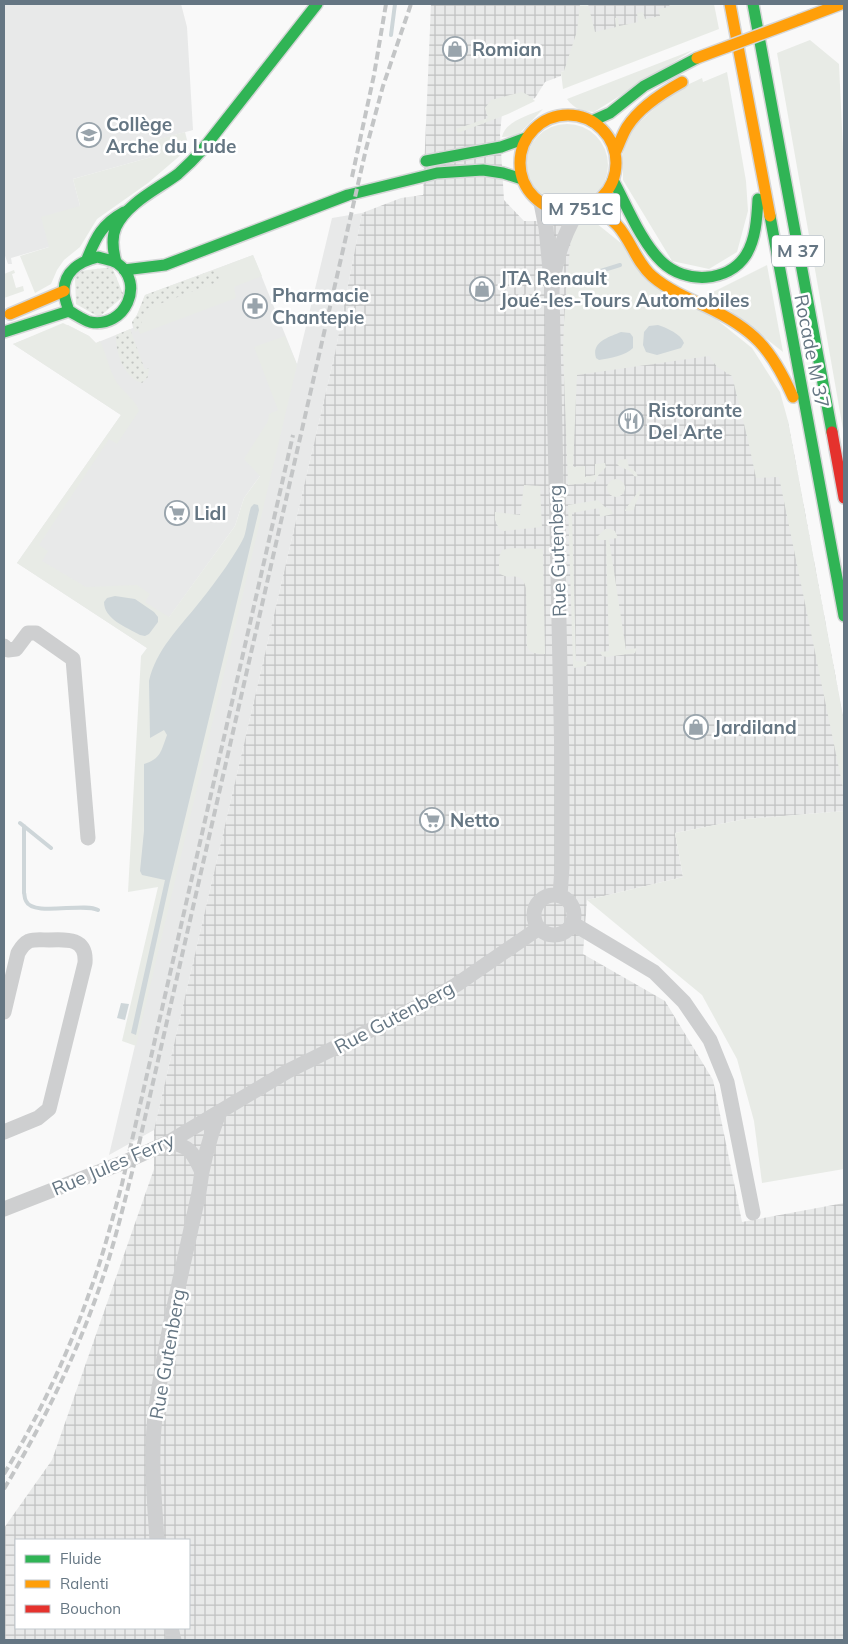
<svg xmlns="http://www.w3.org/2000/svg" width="848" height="1644" font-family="Mulish,sans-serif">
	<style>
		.built { fill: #e8e9e9 }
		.industrial { fill: url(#industrial-grid); fill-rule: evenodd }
		.grass { fill: #e8ebe6 }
		.park { fill: url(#park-dots) }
		.water { fill: #ced6d9 }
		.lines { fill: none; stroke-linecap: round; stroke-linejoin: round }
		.stream { stroke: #ced6d9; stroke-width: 4 }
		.fast-casing { stroke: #d5d6d7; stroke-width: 14 }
		.slow-casing { stroke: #d5d6d7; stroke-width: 14 }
		.jam-casing { stroke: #d5d6d7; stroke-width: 14 }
		.street { stroke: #cecfd0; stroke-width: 15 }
		.fast { stroke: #30b455; stroke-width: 11 }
		.slow { stroke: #ff9f0a; stroke-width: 11 }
		.jam { stroke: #e5322d; stroke-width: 11 }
		.rail { stroke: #c3c5c6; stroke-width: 4; stroke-dasharray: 8 4; stroke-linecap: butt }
		.slow-bridge-casing { stroke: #d5d6d7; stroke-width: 14; stroke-linecap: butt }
		.slow-bridge { stroke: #ff9f0a; stroke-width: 11 }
		.labels { text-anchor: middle; stroke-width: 5; stroke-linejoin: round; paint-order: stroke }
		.shield { fill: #fff; stroke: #939fa8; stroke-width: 1 }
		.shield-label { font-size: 18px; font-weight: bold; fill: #657683 }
		.poi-label { font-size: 19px; font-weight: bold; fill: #657683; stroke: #fff; text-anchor: start }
		.street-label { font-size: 19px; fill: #657683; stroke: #fff }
	</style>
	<defs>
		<pattern id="industrial-grid" width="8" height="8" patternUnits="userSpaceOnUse" patternTransform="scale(1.25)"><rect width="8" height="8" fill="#e8e9e9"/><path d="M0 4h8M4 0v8" fill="none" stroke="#c0c1c2"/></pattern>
		<pattern id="park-dots" width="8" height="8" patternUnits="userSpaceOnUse" patternTransform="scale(1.25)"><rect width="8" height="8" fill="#e8ebe6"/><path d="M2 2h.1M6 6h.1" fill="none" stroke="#c0c3c0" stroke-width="1.8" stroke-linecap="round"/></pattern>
	</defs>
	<rect width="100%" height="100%" fill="#f9f9f9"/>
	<!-- built -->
	<path class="built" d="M 4,4 L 181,4 L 187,27 L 193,130 L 152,141 L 155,156 L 73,179 L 80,206 L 49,247 L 11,258 L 12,264 L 8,264 L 4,253 Z
		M 362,213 L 335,353 L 154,1130 L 109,1155 L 275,455 L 244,498 L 235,526 L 147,648 L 17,563 L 121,415 L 13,344 L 52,329 L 68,325 L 89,336 L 96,343 L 133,328 L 132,322 L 137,315 L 145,295 L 253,255 L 297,364 L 332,218 Z"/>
	<!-- industrial -->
	<path class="industrial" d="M 431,4 L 687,4 L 673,36 L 561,72 L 561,76 L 545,82 L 535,98 L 502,113 L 500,134 L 504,200 L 524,221 L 581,221 L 591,219 L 788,421 L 844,722 L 844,811 L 745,819 L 675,833 L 683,877 L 587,900 L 583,954 L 665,1001 L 713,1080 L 742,1222 L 844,1203 L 844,1640 L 4,1640 L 4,1528 L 52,1460 L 154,1169 L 154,1130 L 335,353 L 362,213 L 401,198 L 423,195 ZM 16,1540 L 189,1540 L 189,1628 L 16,1628 Z"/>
	<!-- grass -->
	<path class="grass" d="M 580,4 L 588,4 L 595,32 L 616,27 L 615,18 L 618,18 L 619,26 L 638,22 L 637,13 L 643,12 L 645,19 L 660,16 L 658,9 L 670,7 L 669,4 L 714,4 L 719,29 L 563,89 L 561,72 L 564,71 L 577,31 Z
		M 810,40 L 839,64 L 844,171 L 844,435 L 777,53 Z
		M 693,50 L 594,112 C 582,111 574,109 567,99 Z
		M 727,72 L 746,181 L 748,211 L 737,252 L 709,269 L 672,261 L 623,180 L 623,153 L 630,131 L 672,92 L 702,78 L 703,82 Z
		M 522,92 L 528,95 L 535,101 L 508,114 L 458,133 L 456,129 L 488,118 L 485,108 L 491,100 Z
		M 543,109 L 517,136 L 502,137 C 505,121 530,115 543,109 Z
		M526 165a41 41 0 1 1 82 0a41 41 0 1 1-82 0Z
		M 185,132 L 189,148 L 148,183 L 97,219 L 80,247 L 64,260 L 57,270 L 51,284 L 35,293 L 20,256 L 49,247 L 41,217 L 80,206 L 73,179 L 155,156 L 151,141 Z
		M 591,219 L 752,348 L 780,392 L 788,421 L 844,722 L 844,793 L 779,477 L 756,478 L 748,440 L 732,376 L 717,367 L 709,356 L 577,375 L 573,467 L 585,466 L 585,477 L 595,475 L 595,464 L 605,463 L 606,467 L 599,474 L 595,482 L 568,485 L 563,349 L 564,322 L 571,235 C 576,226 580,222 591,219 Z
		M 253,255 L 262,276 L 234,287 L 236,298 L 140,334 L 138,329 L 146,309 L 220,281 L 216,269 Z
		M 767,265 L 783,352 L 709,294 Z
		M 14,270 L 15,273 L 12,274 L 16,288 L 23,286 L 24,291 L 4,298 L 4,274 Z
		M 63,323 L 89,336 L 96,343 L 100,341 C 107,355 109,370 117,383 C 122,390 138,403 139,411 L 117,444 L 109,439 L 39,545 L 48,551 L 42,561 L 86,587 L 137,585 L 150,594 L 145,602 L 169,617 L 235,526 L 244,498 L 260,476 L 244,459 L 268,421 L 269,414 L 278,410 L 254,347 L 285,336 L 297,365 L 136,1046 L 122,1041 L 158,887 L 128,892 L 141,656 L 147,648 L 17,563 L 121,415 L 13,344 Z
		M 627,459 L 629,467 L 636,472 L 638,477 L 634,476 C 630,468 622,470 617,464 L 619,460 Z
		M607 488a9 9 0 1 1 18 0a9 9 0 1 1-18 0Z
		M 524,485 L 540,486 L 542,527 L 504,531 L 499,529 L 495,520 L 495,512 L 520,515 Z
		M 640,490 C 641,497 635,502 634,510 L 625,511 C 625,509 639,490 640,490 Z
		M 598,500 L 605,507 L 611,509 L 613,514 L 600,517 L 599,508 L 572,513 L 576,661 L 588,662 L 586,666 L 574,668 L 573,666 L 568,505 Z
		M 605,529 L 610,529 L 615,531 L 618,538 L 609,539 L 626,650 L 637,648 L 635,653 L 607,657 L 602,656 L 600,652 L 609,651 L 606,540 L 597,540 L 597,537 Z
		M 511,548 L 543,549 L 545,654 C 537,654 530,654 527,646 L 526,588 C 521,569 510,582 499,573 L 499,557 L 502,550 Z
		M 844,811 L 844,1169 L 762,1183 L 754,1121 L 737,1059 L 702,995 L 587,900 L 683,877 L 675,833 L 745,819 Z"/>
	<!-- park -->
	<path class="park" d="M 112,267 L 124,296 L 99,317 L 76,304 L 75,278 L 80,271 Z
		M 216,269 L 220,281 L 146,309 L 140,327 L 135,332 L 132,322 L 137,315 L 145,295 Z
		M 130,329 L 145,370 L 149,368 L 148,377 L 142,383 C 124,378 115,351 116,335 Z"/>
	<!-- water -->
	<path class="water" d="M 658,325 C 667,328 681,334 684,343 L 681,348 L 657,355 L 646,352 L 643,345 L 644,332 L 649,326 Z
		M 621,332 L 630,333 L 633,337 L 633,348 C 625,356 610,358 599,360 L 596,358 C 591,342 609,337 621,332 Z
		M 254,504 L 258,505 L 259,510 L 170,881 L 136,1035 L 131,1033 L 165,880 L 142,875 L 140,871 L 144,831 L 144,764 C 161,759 161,751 167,735 L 164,730 L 150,738 L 149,681 C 156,650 179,628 198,604 C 212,587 235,556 244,537 C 247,528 248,516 251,507 Z
		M 115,596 L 135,599 L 154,612 L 158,617 L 158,622 L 149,634 L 145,636 L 140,635 C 126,627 104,619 104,602 L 107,598 Z
		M 121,1003 L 129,1004 L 125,1020 L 117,1018 Z"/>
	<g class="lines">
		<!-- stream -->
		<path class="stream" d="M 391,35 L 395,4
			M 575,279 L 620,265
			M 20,823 L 51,848
			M 24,826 L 24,893 C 25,895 24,898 26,901 C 33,917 84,902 98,910"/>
		<defs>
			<path id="fast" d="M 753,4 L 832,432
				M 592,121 L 610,113 L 644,86 L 697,58
				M 426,161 L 501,147 L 526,138
				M 613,180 C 627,206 641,242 662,262 C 685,284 728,283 746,255 C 756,239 757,217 758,199
				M 770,216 L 844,616
				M 98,257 C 104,259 112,260 117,263 C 146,283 125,329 90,322 C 83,320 75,314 69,311 C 67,305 64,298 64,291 C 64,271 81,261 98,257 Z
				M 87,259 C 96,237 102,224 124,212
				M 116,262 C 113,251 111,238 116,227 C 127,203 158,189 178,174 C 187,166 195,158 203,149 L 317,4
				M 124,270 L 165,265 L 348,195 L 437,173 L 483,170 L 503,173 L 522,179
				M 4,332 L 69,311"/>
			<path id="slow" d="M 730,4 L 770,216
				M 799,20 L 841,4
				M520 163a48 48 0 1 1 96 0a48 48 0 1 1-96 0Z
				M 615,153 C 619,145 622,135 627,127 C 639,108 662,93 682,82
				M 588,207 C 599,212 609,216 617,225 C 631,240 636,262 652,276 C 667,289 687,298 705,306 C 754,329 771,348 793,397
				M 10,314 L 64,291"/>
			<path id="jam" d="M 832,432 L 844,498"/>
		</defs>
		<!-- fast casing -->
		<use href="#fast" class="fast-casing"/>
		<!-- slow casing -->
		<use href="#slow" class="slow-casing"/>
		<!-- jam casing -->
		<use href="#jam" class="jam-casing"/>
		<!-- street -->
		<path class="street" d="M 541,203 L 546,228 L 550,270
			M 4,646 L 8,650 L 16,649 L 28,633 L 36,633 L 73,659 L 88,838
			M534 915a20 20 0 1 1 40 0a20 20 0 1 1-40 0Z
			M 560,896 L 562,868 L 562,763 L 552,291 C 554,261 563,236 578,210
			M 572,923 L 654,972 L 684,1002 L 710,1040 L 727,1082 L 753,1213
			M 4,1012 L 18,953 C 21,948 23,944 29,941 C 35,939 42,940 49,940 C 67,939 87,938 85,963 L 49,1109 L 38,1118 L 4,1132
			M 169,1142 C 189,1146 193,1152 201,1170
			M 4,1209 L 127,1161 L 169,1142 L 288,1071 L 421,1005 L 456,985 L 539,928
			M 157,1540 C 154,1496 150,1452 156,1408 C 166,1335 184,1263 199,1192 C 202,1164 209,1139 219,1113
			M 171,1628 L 174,1640"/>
		<!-- fast -->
		<use href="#fast" class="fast"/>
		<!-- slow -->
		<use href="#slow" class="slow"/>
		<!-- jam -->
		<use href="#jam" class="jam"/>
		<!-- rail -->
		<path class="rail" d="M 352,177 L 374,75 L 386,4
			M 4,1474 C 39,1416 68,1354 90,1291 C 103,1256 112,1220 122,1184 L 293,435
			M 4,1489 C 45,1420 80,1348 105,1271 C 117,1234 126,1195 136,1157 L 366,149 L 383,86 L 411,4"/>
		<defs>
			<path id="slow-bridge" d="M 697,58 L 799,20"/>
		</defs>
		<!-- slow-bridge casing -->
		<use href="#slow-bridge" class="slow-bridge-casing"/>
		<!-- slow-bridge -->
		<use href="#slow-bridge" class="slow-bridge"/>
	</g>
	<!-- icons -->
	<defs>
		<symbol id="shop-ring" viewBox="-11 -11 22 22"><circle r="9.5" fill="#fff" stroke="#99a4ac" stroke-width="1.5"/><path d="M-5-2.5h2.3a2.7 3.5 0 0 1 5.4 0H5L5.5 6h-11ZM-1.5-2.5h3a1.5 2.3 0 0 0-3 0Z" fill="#99a4ac"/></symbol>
		<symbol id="school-ring" viewBox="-11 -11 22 22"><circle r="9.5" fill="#fff" stroke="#99a4ac" stroke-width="1.5"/><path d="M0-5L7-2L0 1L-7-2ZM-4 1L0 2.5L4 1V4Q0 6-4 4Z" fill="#99a4ac"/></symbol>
		<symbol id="pharmacy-ring" viewBox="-11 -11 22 22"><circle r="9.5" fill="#fff" stroke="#99a4ac" stroke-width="1.5"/><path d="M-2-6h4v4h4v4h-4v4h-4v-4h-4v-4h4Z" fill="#99a4ac"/></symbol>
		<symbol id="restaurant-ring" viewBox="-11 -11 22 22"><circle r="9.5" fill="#fff" stroke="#99a4ac" stroke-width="1.5"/><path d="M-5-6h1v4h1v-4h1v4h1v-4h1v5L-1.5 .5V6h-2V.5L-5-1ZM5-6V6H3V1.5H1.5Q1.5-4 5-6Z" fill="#99a4ac"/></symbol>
		<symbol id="supermarket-ring" viewBox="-11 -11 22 22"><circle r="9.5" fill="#fff" stroke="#99a4ac" stroke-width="1.5"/><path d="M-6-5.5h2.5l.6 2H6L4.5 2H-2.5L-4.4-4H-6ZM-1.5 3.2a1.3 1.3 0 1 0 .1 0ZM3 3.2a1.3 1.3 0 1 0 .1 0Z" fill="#99a4ac"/></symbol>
	</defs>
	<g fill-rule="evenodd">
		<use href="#shop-ring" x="441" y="35" width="28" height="28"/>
		<use href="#school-ring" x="75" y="121" width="28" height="28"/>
		<use href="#shop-ring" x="468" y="275" width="28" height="28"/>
		<use href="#pharmacy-ring" x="241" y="292" width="28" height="28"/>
		<use href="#restaurant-ring" x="617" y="407" width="28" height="28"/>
		<use href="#supermarket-ring" x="163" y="499" width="28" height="28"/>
		<use href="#shop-ring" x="682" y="713" width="28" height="28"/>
		<use href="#supermarket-ring" x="418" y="806" width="28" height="28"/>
	</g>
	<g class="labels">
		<!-- shield labels -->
		<g class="shield">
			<rect x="542" y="193.5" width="78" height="31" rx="4"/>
			<rect x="772" y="235.5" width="52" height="31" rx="4"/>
		</g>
		<g class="shield-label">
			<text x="581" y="215">M 751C</text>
			<text x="798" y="257">M 37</text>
		</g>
		<!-- poi labels -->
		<g class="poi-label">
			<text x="472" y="56">Romian</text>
			<text x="106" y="131">Collège<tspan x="106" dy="22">Arche du Lude</tspan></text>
			<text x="500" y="285">JTA Renault<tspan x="500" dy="22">Joué-les-Tours Automobiles</tspan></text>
			<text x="272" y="302">Pharmacie<tspan x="272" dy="22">Chantepie</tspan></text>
			<text x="648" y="417">Ristorante<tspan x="648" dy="22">Del Arte</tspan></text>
			<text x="194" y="520">Lidl</text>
			<text x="714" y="734">Jardiland</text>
			<text x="450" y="827">Netto</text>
		</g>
		<!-- street labels -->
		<g class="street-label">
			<text transform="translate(812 351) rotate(79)" y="7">Rocade M 37</text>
			<text transform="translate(557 551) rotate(-92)" y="7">Rue Gutenberg</text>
			<text transform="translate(394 1017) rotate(-28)" y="7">Rue Gutenberg</text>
			<text transform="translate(113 1164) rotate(-23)" y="7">Rue Jules Ferry</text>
			<text transform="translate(167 1354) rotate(-80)" y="7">Rue Gutenberg</text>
		</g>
	</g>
	<!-- border -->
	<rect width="848" height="1644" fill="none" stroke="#657683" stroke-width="10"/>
	<!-- legend -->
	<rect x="15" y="1539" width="175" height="90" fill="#ffffff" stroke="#c1c8cd"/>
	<rect x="25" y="1555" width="25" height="8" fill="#30b455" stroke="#c1c8cd"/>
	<text x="60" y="1564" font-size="15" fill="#657683">Fluide</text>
	<rect x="25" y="1580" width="25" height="8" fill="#ff9f0a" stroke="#c1c8cd"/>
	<text x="60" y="1589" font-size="15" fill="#657683">Ralenti</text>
	<rect x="25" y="1605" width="25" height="8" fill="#e5322d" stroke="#c1c8cd"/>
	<text x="60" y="1614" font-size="15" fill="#657683">Bouchon</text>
</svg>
